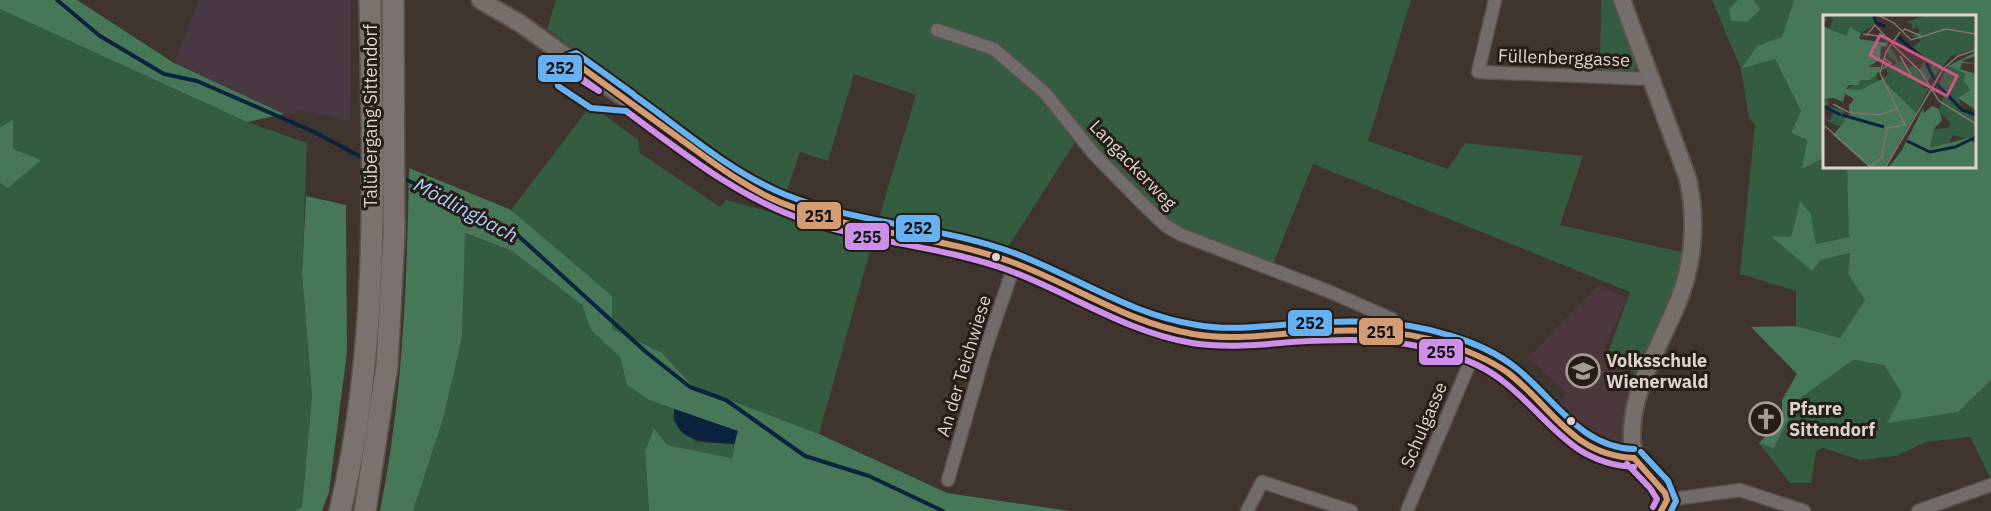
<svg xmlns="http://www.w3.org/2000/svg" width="1991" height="511" font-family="'IBM Plex Sans',sans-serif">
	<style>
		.commercial { fill: #483842 }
		.education { fill: #4b383c }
		.green { fill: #335c41 }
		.forest { fill: #467858 }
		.water { fill: #0a2440 }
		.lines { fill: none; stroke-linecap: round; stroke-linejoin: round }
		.stream { stroke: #0a2440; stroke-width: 4 }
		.street-casing { stroke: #5a514c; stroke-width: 15 }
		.secondary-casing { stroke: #5a514c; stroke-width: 20 }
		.highway-casing { stroke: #5a514c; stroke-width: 24 }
		.street { stroke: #716c6a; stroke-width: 12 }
		.secondary { stroke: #756e6a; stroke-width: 16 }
		.highway { stroke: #7a726e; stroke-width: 21 }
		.bus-1-casing { stroke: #251d18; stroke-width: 10 }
		.bus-2-casing { stroke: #251d18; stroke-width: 10 }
		.bus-3-casing { stroke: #251d18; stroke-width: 10 }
		.bus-1 { stroke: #d39c74; stroke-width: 6 }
		.bus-2 { stroke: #ce8fe9; stroke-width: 6 }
		.bus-3 { stroke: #66b1f2; stroke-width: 6 }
		.bus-dot { fill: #dfd3cd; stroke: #251d18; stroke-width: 2 }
		.labels { text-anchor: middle; stroke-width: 6; stroke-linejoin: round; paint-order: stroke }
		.street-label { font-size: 18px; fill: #dfd3cd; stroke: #251d18 }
		.poi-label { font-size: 18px; font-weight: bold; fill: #dfd3cd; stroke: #251d18; text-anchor: start }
		.water-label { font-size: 20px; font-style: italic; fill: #accef8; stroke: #251d18 }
		.inset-river { fill: none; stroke: #0a2440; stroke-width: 3 }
		.inset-road { fill: none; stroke: #7f746e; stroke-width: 1.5 }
		.view { fill: #cc5983; fill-opacity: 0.15; stroke: #cc5983; stroke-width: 3 }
		.inset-edge { fill: none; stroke: #dfd3cd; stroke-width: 3 }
		.line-badge { stroke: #251d18; stroke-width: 2 }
		.pale-badge-label { font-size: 16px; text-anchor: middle; font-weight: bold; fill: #111 }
	</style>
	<rect width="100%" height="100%" fill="#3f342e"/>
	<!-- commercial -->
	<path class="commercial" d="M 199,0 L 351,0 L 350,121 L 303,111 L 284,114 L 174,63 Z"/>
	<!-- education -->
	<path class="education" d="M 1598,285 L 1627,298 L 1603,352 L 1635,380 L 1624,442 L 1615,449 L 1599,441 L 1557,404 L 1567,393 L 1528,358 Z"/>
	<!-- green -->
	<path class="green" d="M 556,0 L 1411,0 L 1368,141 L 1448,169 L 1465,143 L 1583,156 L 1560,225 L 1682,252 L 1678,279 L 1635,374 L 1609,350 L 1630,292 L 1313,164 L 1273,264 L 1170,224 L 1081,133 L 1006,250 L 877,224 L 916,95 L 854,74 L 828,161 L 800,152 L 785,197 L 743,176 L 547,29 Z
		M 1601,0 L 1615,0 L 1639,65 L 1631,73 L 1600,71 Z
		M 1712,0 L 1794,0 L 1782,38 L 1757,46 L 1742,69 L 1775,59 L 1801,111 L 1791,133 L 1807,140 L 1803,169 L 1824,158 L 1824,166 L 1847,167 L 1850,237 L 1816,244 L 1811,214 L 1800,202 L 1791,237 L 1772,236 L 1821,260 L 1850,253 L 1848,274 L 1865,300 L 1840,338 L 1796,326 L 1796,291 L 1740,274 L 1755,125 L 1749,118 L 1741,69 Z
		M 0,9 L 247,122 L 307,143 L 302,274 L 312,395 L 302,507 L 295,511 L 0,511 Z
		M 591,105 L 638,140 L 640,153 L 720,207 L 726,200 L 873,240 L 819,434 L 693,386 L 661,352 L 612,329 L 611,296 L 511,210 Z
		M 464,233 L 512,251 L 582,305 L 591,330 L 620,357 L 627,385 L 649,400 L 674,409 L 673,421 L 697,442 L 734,444 L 732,458 L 667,445 L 654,428 L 645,451 L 649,511 L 413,511 L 444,416 L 462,337 Z
		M 1853,360 L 1884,365 L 1902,394 L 1888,422 L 1958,412 L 1991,380 L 1991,479 L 1970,437 L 1926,442 L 1896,456 L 1860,460 L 1823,448 L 1816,451 L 1811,483 L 1790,483 L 1759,443 L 1774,447 L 1798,400 Z"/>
	<!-- forest -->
	<path class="forest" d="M 0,0 L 77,0 L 174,63 L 284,114 L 247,122 L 0,9 Z
		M 1738,0 L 1754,0 L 1760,10 L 1747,22 L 1731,21 L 1729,9 Z
		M 1794,0 L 1991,0 L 1991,380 L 1958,412 L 1887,423 L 1902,394 L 1884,365 L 1853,360 L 1798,400 L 1774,448 L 1759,443 L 1782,419 L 1782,400 L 1797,374 L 1751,327 L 1796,326 L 1840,338 L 1865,300 L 1848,274 L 1850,253 L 1821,260 L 1812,271 L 1771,236 L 1791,237 L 1800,201 L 1811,214 L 1816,244 L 1849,237 L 1847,167 L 1974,166 L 1974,16 L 1824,16 L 1824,158 L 1802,169 L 1807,140 L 1791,133 L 1801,111 L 1775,59 L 1741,69 L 1757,46 L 1782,37 Z
		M 13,119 L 13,149 L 41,160 L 8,188 L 0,183 L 0,128 Z
		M 409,168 L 511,210 L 612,296 L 612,329 L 661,352 L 693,386 L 819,434 L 947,493 L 1070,511 L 649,511 L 645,451 L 654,428 L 667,445 L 732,458 L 737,431 L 649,400 L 627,385 L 620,357 L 591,330 L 582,305 L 512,251 L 465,233 L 462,337 L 444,416 L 413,511 L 380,511 C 403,397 407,283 409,168 Z
		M 306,196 L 346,205 L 347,352 L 329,492 L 322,511 L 295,511 L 302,507 L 312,395 L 302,274 Z"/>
	<!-- water -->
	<path class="water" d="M 674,409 L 738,431 L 734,444 C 708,442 673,444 674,409 Z"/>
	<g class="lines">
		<!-- stream -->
		<path class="stream" d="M 57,0 L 100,36 L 164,74 L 197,81 L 312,131 L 365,159
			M 401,177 L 513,231 L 646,352 L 690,387 L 726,400 L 805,456 L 869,476 L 943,511"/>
		<defs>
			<path id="street" d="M 1495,0 L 1478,72 L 1651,79
				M 937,30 L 994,49 L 1045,93 L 1094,154 L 1141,202 L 1166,226 L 1182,235 L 1328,291 L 1392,319 L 1397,333
				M 948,480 L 986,348 L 1015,263
				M 1667,500 L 1740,490 L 1804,511
				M 1247,511 L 1262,482 L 1351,511
				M 1407,511 L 1474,353
				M 1918,511 L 1991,485"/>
			<path id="secondary" d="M 480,0 L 521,24 L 746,185 C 774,199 804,212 835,220 C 886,234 939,239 990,254 C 1066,276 1132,332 1213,337 C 1234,339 1255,335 1276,334 C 1330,330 1389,326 1443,342 C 1465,349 1489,359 1508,373 C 1548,401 1578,464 1634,458
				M 1622,0 L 1688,179 C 1694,208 1695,236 1689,265 C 1678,325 1630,376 1632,439 C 1633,472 1660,472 1667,500 L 1661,511"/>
			<path id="highway" d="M 340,511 C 380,345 373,169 370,0
				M 365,511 L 387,365 L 394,233 L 393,0"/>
		</defs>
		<!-- street casing -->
		<use href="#street" class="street-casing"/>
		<!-- secondary casing -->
		<use href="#secondary" class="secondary-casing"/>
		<!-- highway casing -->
		<use href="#highway" class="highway-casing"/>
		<!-- street -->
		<use href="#street" class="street"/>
		<!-- secondary -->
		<use href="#secondary" class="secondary"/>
		<!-- highway -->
		<use href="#highway" class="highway"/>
		<defs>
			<path id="bus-1" d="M 574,62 C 610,88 647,115 683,141 C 715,164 746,188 782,203 C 855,233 935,235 1009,261 C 1071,283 1127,323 1193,334 C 1226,340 1260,336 1293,333 C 1343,329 1394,328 1444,343 C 1466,350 1488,359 1507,372 C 1552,406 1572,456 1634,458
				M 1634,458 L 1665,493 L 1667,500 L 1661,511"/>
			<path id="bus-2" d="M 577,75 L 599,91 L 576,77 Z
				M 626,111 C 682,152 737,197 804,220 C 870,243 942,246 1008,270 C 1070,293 1126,332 1192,343 C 1225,348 1259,345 1291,342 C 1343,339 1395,337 1445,353 C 1466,359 1487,368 1504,382 C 1549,417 1570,464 1634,467
				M 1627,464 L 1650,488 L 1657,499 L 1653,507"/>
			<path id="bus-3" d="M 635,96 C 683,130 731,173 786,195 C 859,224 940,226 1014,253 C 1075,276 1131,315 1197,325 C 1229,331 1263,326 1295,324 C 1347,320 1398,319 1448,335 C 1472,342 1496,352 1516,368 C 1555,399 1580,447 1634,449
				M 626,111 L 591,108 L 558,86 L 556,76 L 567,56 L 576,53 L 633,94
				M 1641,452 L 1668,481 L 1676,501 L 1671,511"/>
		</defs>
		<!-- bus-1 casing -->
		<use href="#bus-1" class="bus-1-casing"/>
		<!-- bus-2 casing -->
		<use href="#bus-2" class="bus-2-casing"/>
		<!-- bus-3 casing -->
		<use href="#bus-3" class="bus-3-casing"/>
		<!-- bus-1 -->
		<use href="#bus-1" class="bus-1"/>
		<!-- bus-2 -->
		<use href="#bus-2" class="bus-2"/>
		<!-- bus-3 -->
		<use href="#bus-3" class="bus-3"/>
	</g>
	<!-- icons -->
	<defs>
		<symbol id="school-ring" viewBox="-11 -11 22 22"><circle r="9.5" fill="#251d18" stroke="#a79b95" stroke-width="1.5"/><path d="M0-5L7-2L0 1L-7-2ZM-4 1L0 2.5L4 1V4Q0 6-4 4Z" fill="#a79b95"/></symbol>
		<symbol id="church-ring" viewBox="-11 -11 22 22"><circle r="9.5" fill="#251d18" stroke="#a79b95" stroke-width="1.5"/><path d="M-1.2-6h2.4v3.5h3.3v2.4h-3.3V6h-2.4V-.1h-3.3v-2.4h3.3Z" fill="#a79b95"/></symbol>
	</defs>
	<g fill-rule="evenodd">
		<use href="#school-ring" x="1564" y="352" width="38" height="38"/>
		<use href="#church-ring" x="1747" y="400" width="38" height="38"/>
	</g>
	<!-- markers -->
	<g class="bus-dot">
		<circle cx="996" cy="257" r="5"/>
		<circle cx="1571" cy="421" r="5"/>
	</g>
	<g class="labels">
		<!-- street labels -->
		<g class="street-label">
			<text transform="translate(1564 58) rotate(2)" y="6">Füllenberggasse</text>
			<text transform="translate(371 116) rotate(-90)" y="6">Talübergang Sittendorf</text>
			<text transform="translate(1133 165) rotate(46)" y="6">Langackerweg</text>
			<text transform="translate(964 366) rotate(-73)" y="6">An der Teichwiese</text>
			<text transform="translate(1424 425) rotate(-67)" y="6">Schulgasse</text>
		</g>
		<!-- poi labels -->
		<g class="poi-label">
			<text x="1606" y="367">Volksschule<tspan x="1606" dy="21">Wienerwald</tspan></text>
			<text x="1789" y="415">Pfarre<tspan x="1789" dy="21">Sittendorf</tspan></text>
		</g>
		<!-- water labels -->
		<g class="water-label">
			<text transform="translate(466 210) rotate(28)" y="7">Mödlingbach</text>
		</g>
	</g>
	<!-- overview -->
	<g transform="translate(1823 15)">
		<rect width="153" height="153" fill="#3f342e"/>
		<path d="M 0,0 L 49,0 L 53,8 L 39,18 L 27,12 L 23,22 L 6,14 L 10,4 L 6,1 L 0,11 ZM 103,0 L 153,0 L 153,34 L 128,41 L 111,62 L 106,57 L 108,62 L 99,73 L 106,73 L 93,98 L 59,64 L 66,59 L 60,51 L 62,48 L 68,53 L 74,47 L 66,42 L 64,36 L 68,33 L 76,47 L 80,44 L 85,53 L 90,50 L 95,54 L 92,60 L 101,47 L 107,55 L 108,47 L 90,32 L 98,25 L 87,20 L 94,20 L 96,15 L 93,11 L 90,16 L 88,8 L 83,7 ZM 125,51 L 143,59 L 140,63 L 147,74 L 136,85 L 139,94 L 153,99 L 146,98 L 153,101 L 153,121 L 147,125 L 130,120 L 125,132 L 107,134 L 111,114 L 125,113 L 128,109 L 117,97 L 118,86 L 121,80 L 135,89 L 115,69 ZM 40,55 L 54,58 L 55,68 L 37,75 L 22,75 L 36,67 L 34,62 ZM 5,84 L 5,92 L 20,94 L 23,103 L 20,110 L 14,111 L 1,104 L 7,105 L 11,96 L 0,93 L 0,85 Z" fill="#335c41"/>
		<path d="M 0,11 L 23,21 L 27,12 L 38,18 L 36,24 L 65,28 L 63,32 L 58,31 L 57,45 L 45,52 L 57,52 L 57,56 L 47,65 L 37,65 L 36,70 L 26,70 L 23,74 L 37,75 L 59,64 L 93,98 L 61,153 L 47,153 L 10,120 L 22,106 L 20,100 L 26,101 L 26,90 L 31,84 L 22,79 L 20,87 L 10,83 L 0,84 ZM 153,37 L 153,41 L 138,46 L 153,49 L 139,48 L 137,54 L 153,59 L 153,95 L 135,83 L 147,75 L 140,64 L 143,59 L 125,51 ZM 109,91 L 116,94 L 119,105 L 111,114 L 107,133 L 153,121 L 148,125 L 153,129 L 153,153 L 65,153 L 79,135 L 100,93 L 101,98 Z" fill="#467858"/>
		<path class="inset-river" d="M 50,0 L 54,9 L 63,11M 75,22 L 98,42M 103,48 L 112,65M 114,69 L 139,95 L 153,100M 0,91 L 18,100M 19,100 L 61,112M 84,126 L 107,137 L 132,132 L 153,122"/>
		<path class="inset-road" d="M 55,0 L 71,8 L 88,25 L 123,14 L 153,19M 79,17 L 82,14 L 98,21M 40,19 L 63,22 L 70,27M 43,21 L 52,10 L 62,21M 70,30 L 98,57 L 116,86 L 153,109M 77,41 L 88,60M 59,54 L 68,48 L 62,44M 10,89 L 25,97 L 56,100 L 74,94M 2,111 L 48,152M 46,153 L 59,142 L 64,113 L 82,110 L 57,58 L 63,37 L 77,17M 62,153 L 120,54 L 135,41 L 153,35"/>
		<path class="view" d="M 57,20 L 134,61 L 124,81 L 47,40 Z"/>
		<rect width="153" height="153" class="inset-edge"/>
	</g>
	<g class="line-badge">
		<rect x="537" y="54" width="46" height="29" rx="6" fill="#66b1f2"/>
		<rect x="796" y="201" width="46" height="29" rx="6" fill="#d39c74"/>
		<rect x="895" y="214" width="46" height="29" rx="6" fill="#66b1f2"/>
		<rect x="844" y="222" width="46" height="29" rx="6" fill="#ce8fe9"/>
		<rect x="1287" y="309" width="46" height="28" rx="6" fill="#66b1f2"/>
		<rect x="1358" y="317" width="46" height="29" rx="6" fill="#d39c74"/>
		<rect x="1418" y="338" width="46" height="28" rx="6" fill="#ce8fe9"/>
	</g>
	<g class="pale-badge-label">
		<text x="560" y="74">252</text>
		<text x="819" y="222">251</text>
		<text x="918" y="234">252</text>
		<text x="867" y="243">255</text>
		<text x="1310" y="329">252</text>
		<text x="1381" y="338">251</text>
		<text x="1441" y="358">255</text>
	</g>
</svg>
